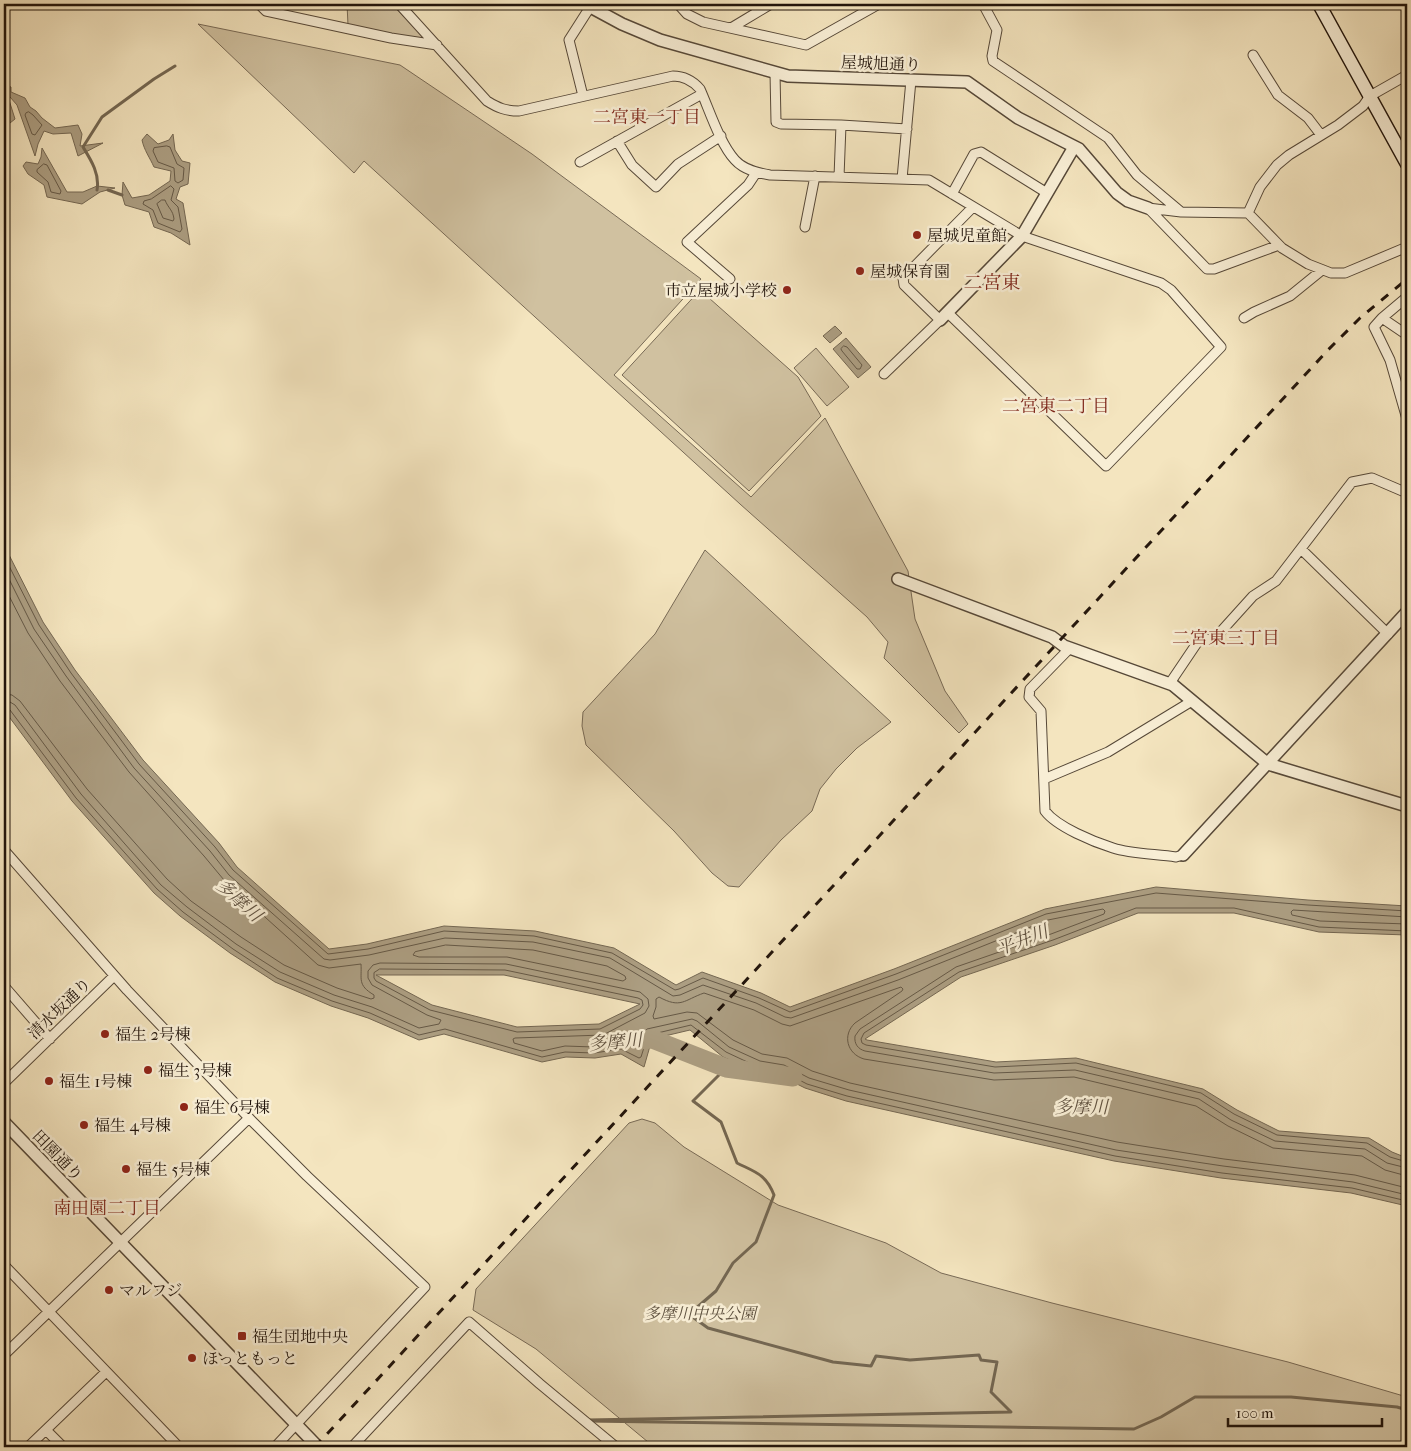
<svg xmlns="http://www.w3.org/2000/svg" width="1411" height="1451" font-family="'IM FELL French Canon','Noto Serif JP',serif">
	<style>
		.green { fill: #d0c1a0; stroke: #786a56 }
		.water { fill: #ac9e82; stroke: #746752; fill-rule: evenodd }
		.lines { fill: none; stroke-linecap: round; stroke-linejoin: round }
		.shore { stroke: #665946; stroke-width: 1 }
		.stream { stroke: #746752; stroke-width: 3 }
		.river { stroke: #ac9e82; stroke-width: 19 }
		.minor-casing { stroke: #564838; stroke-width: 11 }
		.tertiary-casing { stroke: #564838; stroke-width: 14 }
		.secondary-casing { stroke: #21140b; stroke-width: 15 }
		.minor { stroke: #f8eed5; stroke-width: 9 }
		.tertiary { stroke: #f8eed5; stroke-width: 11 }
		.secondary { stroke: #f8eed5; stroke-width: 12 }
		.rail { stroke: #21140b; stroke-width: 3; stroke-dasharray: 9 9; stroke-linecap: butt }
		.poi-dot { fill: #8f2418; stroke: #f8eed5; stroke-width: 2 }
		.labels { text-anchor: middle; stroke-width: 5; stroke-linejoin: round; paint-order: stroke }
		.street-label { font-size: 16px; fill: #21140b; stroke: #f8eed5 }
		.poi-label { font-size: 16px; fill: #21140b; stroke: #f8eed5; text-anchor: start }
		.park-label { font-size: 16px; font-style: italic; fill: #5e513f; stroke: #f8eed5 }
		.neighbourhood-label { font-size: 18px; fill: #7a1f14; stroke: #f8eed5 }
		.water-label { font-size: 18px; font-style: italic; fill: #605241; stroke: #f8eed5 }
		.quarter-label { font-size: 19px; fill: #7a1f14; stroke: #f8eed5 }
	</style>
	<rect width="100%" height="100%" fill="#f4e5bf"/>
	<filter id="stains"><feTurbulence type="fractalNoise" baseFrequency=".004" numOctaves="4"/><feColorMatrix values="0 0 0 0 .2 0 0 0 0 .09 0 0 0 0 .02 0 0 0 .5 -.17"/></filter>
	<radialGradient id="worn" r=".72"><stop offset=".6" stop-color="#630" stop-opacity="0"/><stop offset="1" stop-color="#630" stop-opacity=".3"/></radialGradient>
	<!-- green -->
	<path class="green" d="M 347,4 L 392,4 L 423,37 L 421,42 L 348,25 Z
		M 198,24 L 400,65 L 532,154 L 701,279 L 614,375 L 751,497 L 825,418 L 908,571 L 915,619 L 945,691 L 968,724 L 959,733 L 884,658 L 888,642 L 867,617 L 740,504 L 364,161 L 354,173 Z
		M 700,290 L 798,377 L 821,416 L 749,491 L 622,375 Z
		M 816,348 L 849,387 L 827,406 L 794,368 Z
		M 705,550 L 891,722 L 857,748 L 836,769 L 820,789 L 812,811 L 781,840 L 739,887 L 728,886 L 712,873 L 674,831 L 586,745 L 582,726 L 583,712 L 655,634 Z
		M 642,1119 L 655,1123 L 684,1147 L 778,1205 L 886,1243 L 941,1273 L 1052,1303 L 1288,1362 L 1407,1397 L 1407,1447 L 654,1447 L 536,1349 L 473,1310 L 476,1289 L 629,1123 Z"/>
	<!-- water -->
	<path class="water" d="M 4,85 L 11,87 L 11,92 L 25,98 L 30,107 L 36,111 L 42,118 L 55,128 L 78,125 L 82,134 L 80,146 L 103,143 L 78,156 L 71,133 L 53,134 L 44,131 L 38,144 L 35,156 L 17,105 L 10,97 L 9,100 L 15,119 L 5,127 L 4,126 Z
		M 147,134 L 158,144 L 169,140 L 173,134 L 175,150 L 182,161 L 190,163 L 188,184 L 180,187 L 176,199 L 183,203 L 190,245 L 171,233 L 154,227 L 149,212 L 125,205 L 122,195 L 123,182 L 132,198 L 149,195 L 170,181 L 171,171 L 154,167 C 150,158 144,150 142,140 Z
		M 42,148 L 67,192 L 83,192 L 97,186 L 115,188 L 100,192 L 82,204 L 47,197 L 44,185 L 28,174 L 23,166 L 26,162 L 38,164 L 41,157 Z
		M 835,326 L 842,333 L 830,343 L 823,336 Z
		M 846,338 L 871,367 L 858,378 L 833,349 Z
		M 4,545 L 43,622 L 75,670 L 143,760 L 219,843 L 237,867 L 329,949 L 367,944 L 444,926 L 535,931 L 614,948 L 676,985 L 702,972 L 761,993 L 790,1007 L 894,969 L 1045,909 L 1156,887 L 1308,900 L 1407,906 L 1407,935 L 1319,932 L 1234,913 L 1138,913 L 1055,945 L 961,977 L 865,1039 L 867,1040 L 996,1062 L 1076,1058 L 1203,1089 L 1237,1110 L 1279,1131 L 1369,1138 L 1392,1152 L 1407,1158 L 1407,1206 L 1351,1193 L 1221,1178 L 1114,1161 L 846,1101 L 805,1088 L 781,1076 L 757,1072 L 723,1057 L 690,1030 L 652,1039 L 644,1067 L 621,1054 L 595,1058 L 566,1057 L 542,1062 L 444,1034 L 419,1040 L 368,1018 L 331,1006 L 275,982 L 230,953 L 180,916 L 154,893 L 72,801 L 4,710 ZM 376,975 L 504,975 L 640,1004 L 599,1024 L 517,1027 L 432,1005 Z"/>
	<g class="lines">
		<!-- shore -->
		<path class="shore" d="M 29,112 L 33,115 L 42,125 L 35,135 L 32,134 L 25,115 L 26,113 Z
			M 167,146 L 170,147 L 177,164 L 184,168 L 183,180 L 178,183 L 175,181 L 174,168 L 158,162 L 153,151 L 154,148 Z
			M 44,164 L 47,165 L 61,191 L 60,194 L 51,192 L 48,182 L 37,172 L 37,170 Z
			M 171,186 L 174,189 L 171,200 L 178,207 L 182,229 L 180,232 L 158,223 L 153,210 L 143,204 L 144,201 L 151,199 Z
			M 162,200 L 165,200 C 168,208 173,210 174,219 L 173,221 L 163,218 L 157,204 Z
			M 844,346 L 847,347 L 862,365 L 860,369 L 857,369 L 842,351 L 841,349 Z
			M 4,556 L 39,625 L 71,673 L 139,764 L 215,847 L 233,870 L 328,954 L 368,949 L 444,931 L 534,936 L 612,953 L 675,990 L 679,989 L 703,978 L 759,998 L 790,1012 L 896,974 L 1046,914 L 1156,893 L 1308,905 L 1407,911
			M 4,569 L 34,629 L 66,676 L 134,768 L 210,851 L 229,875 L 324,959 L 330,960 L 369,955 L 445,938 L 533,942 L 610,958 L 673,996 L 680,995 L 703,985 L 756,1003 L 785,1017 L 791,1018 L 898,980 L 1048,920 L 1103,909 L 1105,911 L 1104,914 L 1051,934 L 956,967 L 860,1029 L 855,1036 C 854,1044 858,1049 865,1051 L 994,1073 L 1075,1070 L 1199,1099 L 1231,1120 L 1275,1141 L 1365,1149 L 1387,1163 L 1407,1168
			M 4,586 L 28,633 L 60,681 L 129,772 L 204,856 L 224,880 L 318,965 L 329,968 L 361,964 C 362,979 357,985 374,995 L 374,998 L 371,999 L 337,988 L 284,965 L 241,937 L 191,901 L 167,879 L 87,789 L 20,701 L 12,695 L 4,694
			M 4,701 L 10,702 L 15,705 L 81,794 L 161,885 L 187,907 L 236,944 L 280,972 L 334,995 L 372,1007 L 419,1028 L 439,1024 L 441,1020 L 427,1015 L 372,985 L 368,978 L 368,971 L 373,965 L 380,963 L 506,964 L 640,992 L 648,999 L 649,1006 L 645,1013 L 603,1035 L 515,1038 L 513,1039 L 514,1043 L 542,1051 L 565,1046 L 594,1047 L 621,1043 L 636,1049 L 642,1034 L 647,1029 L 692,1019 L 697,1021 L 729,1047 L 760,1061 L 784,1065 L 809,1078 L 849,1090 L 1116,1150 L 1223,1166 L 1353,1182 L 1407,1195
			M 4,707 L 10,710 L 76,798 L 157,889 L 183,912 L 233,949 L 277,978 L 332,1001 L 370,1013 L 419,1035 L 445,1029 L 542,1057 L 565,1052 L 594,1053 L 621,1049 L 639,1058 L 641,1057 L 647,1038 L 649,1035 L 691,1025 L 726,1052 L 758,1067 L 782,1071 L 807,1084 L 847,1096 L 1115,1156 L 1222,1173 L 1352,1188 L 1407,1201
			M 1407,917 L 1293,910 L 1291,912 L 1292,915 L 1320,921 L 1407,924
			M 1407,931 L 1319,927 L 1234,908 L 1136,908 L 1053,940 L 959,972 L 864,1033 L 861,1039 L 862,1043 L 866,1045 L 995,1067 L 1076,1063 L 1201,1093 L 1234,1114 L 1277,1135 L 1367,1143 L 1390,1157 L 1407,1162
			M 446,945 L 533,950 L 607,966 L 625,976 L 626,979 L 623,981 L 507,957 L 419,957 L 413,955 L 415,952 Z
			M 380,969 L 505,970 L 638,998 L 642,1000 L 643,1005 L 640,1009 L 600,1029 L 517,1032 L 430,1010 L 376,981 L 374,978 L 374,973 Z
			M 1407,1176 L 1385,1170 L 1362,1156 L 1273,1148 L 1228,1126 L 1196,1106 L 1074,1077 L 994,1080 L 864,1059 C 847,1054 842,1035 855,1023 L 902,991 L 903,989 L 901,987 L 790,1026 L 782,1024 L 754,1010 L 704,993 C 684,1000 681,1009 659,997 L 656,999 L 656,1007 L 653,1016 L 654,1019 L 687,1012 L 697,1013 L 733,1040 L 762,1054 L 787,1058 L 812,1071 L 850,1083 L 1117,1142 L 1224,1159 L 1355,1175 L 1407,1188"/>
		<!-- stream -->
		<path class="stream" d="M 97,190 C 100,174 91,160 83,147 L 102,117 L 154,79 L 175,66
			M 108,190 L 122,195
			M 588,1420 L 1011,1412 L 991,1392 L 997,1362 L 981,1360 L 979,1355 L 910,1360 L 876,1356 L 871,1366 L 833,1362 L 708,1328 L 694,1318 L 694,1310 L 716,1291 L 733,1263 L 756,1242 L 774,1195 C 766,1174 755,1172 737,1163 L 721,1122 L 693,1101 L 726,1068
			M 587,1421 L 1134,1429 L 1161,1417 L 1195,1397 L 1291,1397 L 1397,1407 L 1407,1410"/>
		<!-- river -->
		<path class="river" d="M 626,1041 L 652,1039 L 726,1068 L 793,1077"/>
		<defs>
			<path id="minor" d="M 259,4 L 266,11 L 391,38 L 437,45
				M 399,4 L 487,101 C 498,108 506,111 519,111 L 673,76 C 684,76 693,81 700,89 C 709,109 720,144 735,160 C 744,170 758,173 770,175 L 929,180 L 1022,236 L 1161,283 L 1171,290 L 1221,347 L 1106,466 L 948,313
				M 678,4 L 687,14 L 703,22 L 806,45 L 879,4
				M 983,4 L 997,30 L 992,56 L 993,61 L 1108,138 L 1137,175 L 1181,212
				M 731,28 L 771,4
				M 1253,55 L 1278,95 L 1308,118 L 1321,135
				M 775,73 L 776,122 L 781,124 L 841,125 L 907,129
				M 583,96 L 569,40 L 592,4
				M 617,141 L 632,165 L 656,187 L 678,164 L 721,136
				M 580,162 L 702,94
				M 839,177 L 841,125
				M 902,179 L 911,80
				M 952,194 L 974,154 L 981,152 L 1047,193
				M 1148,208 L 1181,212 L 1248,213 L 1282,248 L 1308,264 L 1331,273 L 1345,273 L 1407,247
				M 1148,208 L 1207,269 L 1214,269 L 1279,245
				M 1248,213 L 1260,187 L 1277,165 L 1289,155 L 1338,125 L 1363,106 L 1370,96 L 1407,75
				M 805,227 L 815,176
				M 730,279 L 687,242 L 748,185 L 756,173
				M 1407,297 L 1382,318 L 1374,327 L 1390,360 L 1407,419
				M 1244,318 L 1254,312 L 1290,296 L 1322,270
				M 1382,318 L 1407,335
				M 884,374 L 940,320 L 904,285 L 903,278 L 973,207
				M 1301,549 L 1388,634
				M 1070,648 L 1030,689 L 1029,697 L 1041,711 L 1045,811 C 1057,827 1094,842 1113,848 C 1131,854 1157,854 1176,857 L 1183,855
				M 1170,683 L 1199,640 L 1210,639 L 1216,637 L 1253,596 L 1276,581 L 1352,482 L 1372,478 L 1407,493
				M 1044,779 L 1108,752 L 1192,701
				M 4,850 L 127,990 L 249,1118 L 307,1176 L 425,1287 L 275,1447
				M 4,986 L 50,1039
				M 4,1083 L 114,976
				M 4,1265 L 179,1447
				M 4,1355 L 249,1118
				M 46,1430 L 63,1447
				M 28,1447 L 106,1372
				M 352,1447 L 469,1322 L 540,1384 L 616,1447"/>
			<path id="tertiary" d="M 585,4 L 622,24 L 660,40 L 788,76 L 967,82 L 1018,118 L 1079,149 L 1117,193 L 1128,201 L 1148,208
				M 940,320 L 1022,236 L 1074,147
				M 898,579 L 1052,637 L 1064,646 L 1173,685 L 1268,764 L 1407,806
				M 1183,855 L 1407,612
				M 4,1122 L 318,1447"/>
			<path id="secondary" d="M 1319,4 L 1407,164"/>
		</defs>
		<!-- minor casing -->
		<use href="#minor" class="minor-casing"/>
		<!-- tertiary casing -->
		<use href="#tertiary" class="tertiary-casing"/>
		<!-- secondary casing -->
		<use href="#secondary" class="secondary-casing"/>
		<!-- minor -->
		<use href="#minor" class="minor"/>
		<!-- tertiary -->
		<use href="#tertiary" class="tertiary"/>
		<!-- secondary -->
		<use href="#secondary" class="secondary"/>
		<!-- rail -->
		<path class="rail" d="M 315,1447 L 1328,350 L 1360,318 L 1407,279"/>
	</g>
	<!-- markers -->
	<g class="poi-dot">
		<circle cx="917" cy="235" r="5"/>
		<circle cx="860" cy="271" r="5"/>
		<circle cx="787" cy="290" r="5"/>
		<circle cx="105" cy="1034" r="5"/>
		<circle cx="148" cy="1070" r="5"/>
		<circle cx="49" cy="1081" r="5"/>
		<circle cx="184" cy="1107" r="5"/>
		<circle cx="84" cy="1125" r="5"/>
		<circle cx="126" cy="1169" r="5"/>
		<circle cx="109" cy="1290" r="5"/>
		<rect x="237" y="1331" width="10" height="10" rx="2.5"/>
		<circle cx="192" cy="1358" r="5"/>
	</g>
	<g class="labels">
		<!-- street labels -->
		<g class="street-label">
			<text transform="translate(881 63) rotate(2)" y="6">屋城旭通り</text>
			<text transform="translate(59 1008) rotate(-44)" y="6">清水坂通り</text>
			<text transform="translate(58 1155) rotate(46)" y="6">田園通り</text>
		</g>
		<!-- poi labels -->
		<g class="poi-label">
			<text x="927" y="241">屋城児童館</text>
			<text x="870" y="277">屋城保育園</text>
			<text x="777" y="296" text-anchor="end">市立屋城小学校</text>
			<text x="115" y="1040">福生 2号棟</text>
			<text x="158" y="1076">福生 3号棟</text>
			<text x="59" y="1087">福生 1号棟</text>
			<text x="194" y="1113">福生 6号棟</text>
			<text x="94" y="1131">福生 4号棟</text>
			<text x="136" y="1175">福生 5号棟</text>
			<text x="119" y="1296">マルフジ</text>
			<text x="252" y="1342">福生団地中央</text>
			<text x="202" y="1364">ほっともっと</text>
		</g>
		<!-- park labels -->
		<g class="park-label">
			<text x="700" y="1319">多摩川中央公園</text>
		</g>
		<!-- neighbourhood labels -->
		<g class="neighbourhood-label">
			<text x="647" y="123">二宮東一丁目</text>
			<text x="1056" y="412">二宮東二丁目</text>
			<text x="1226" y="644">二宮東三丁目</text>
			<text x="107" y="1214">南田園二丁目</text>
		</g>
		<!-- water labels -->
		<g class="water-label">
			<text transform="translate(239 900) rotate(42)" y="6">多摩川</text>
			<text transform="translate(1022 940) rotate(-21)" y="6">平井川</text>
			<text transform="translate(615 1042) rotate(-5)" y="6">多摩川</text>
			<text x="1081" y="1113">多摩川</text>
		</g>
		<!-- quarter labels -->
		<g class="quarter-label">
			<text x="992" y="289">二宮東</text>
		</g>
	</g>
	<!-- margin -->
	<rect width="1411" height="1451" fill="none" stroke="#f4e5bf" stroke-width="20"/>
	<rect x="5" y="5" width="1401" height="1441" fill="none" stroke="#21140b" stroke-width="2.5"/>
	<rect x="10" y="10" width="1391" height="1431" fill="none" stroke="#21140b"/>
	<!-- scale -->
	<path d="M1228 1418v8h154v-8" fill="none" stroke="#21140b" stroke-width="2.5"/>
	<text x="1236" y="1418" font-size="15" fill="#21140b" stroke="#f8eed5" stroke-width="4" paint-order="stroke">100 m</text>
	<rect width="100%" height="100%" filter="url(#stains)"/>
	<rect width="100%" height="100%" fill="url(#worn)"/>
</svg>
